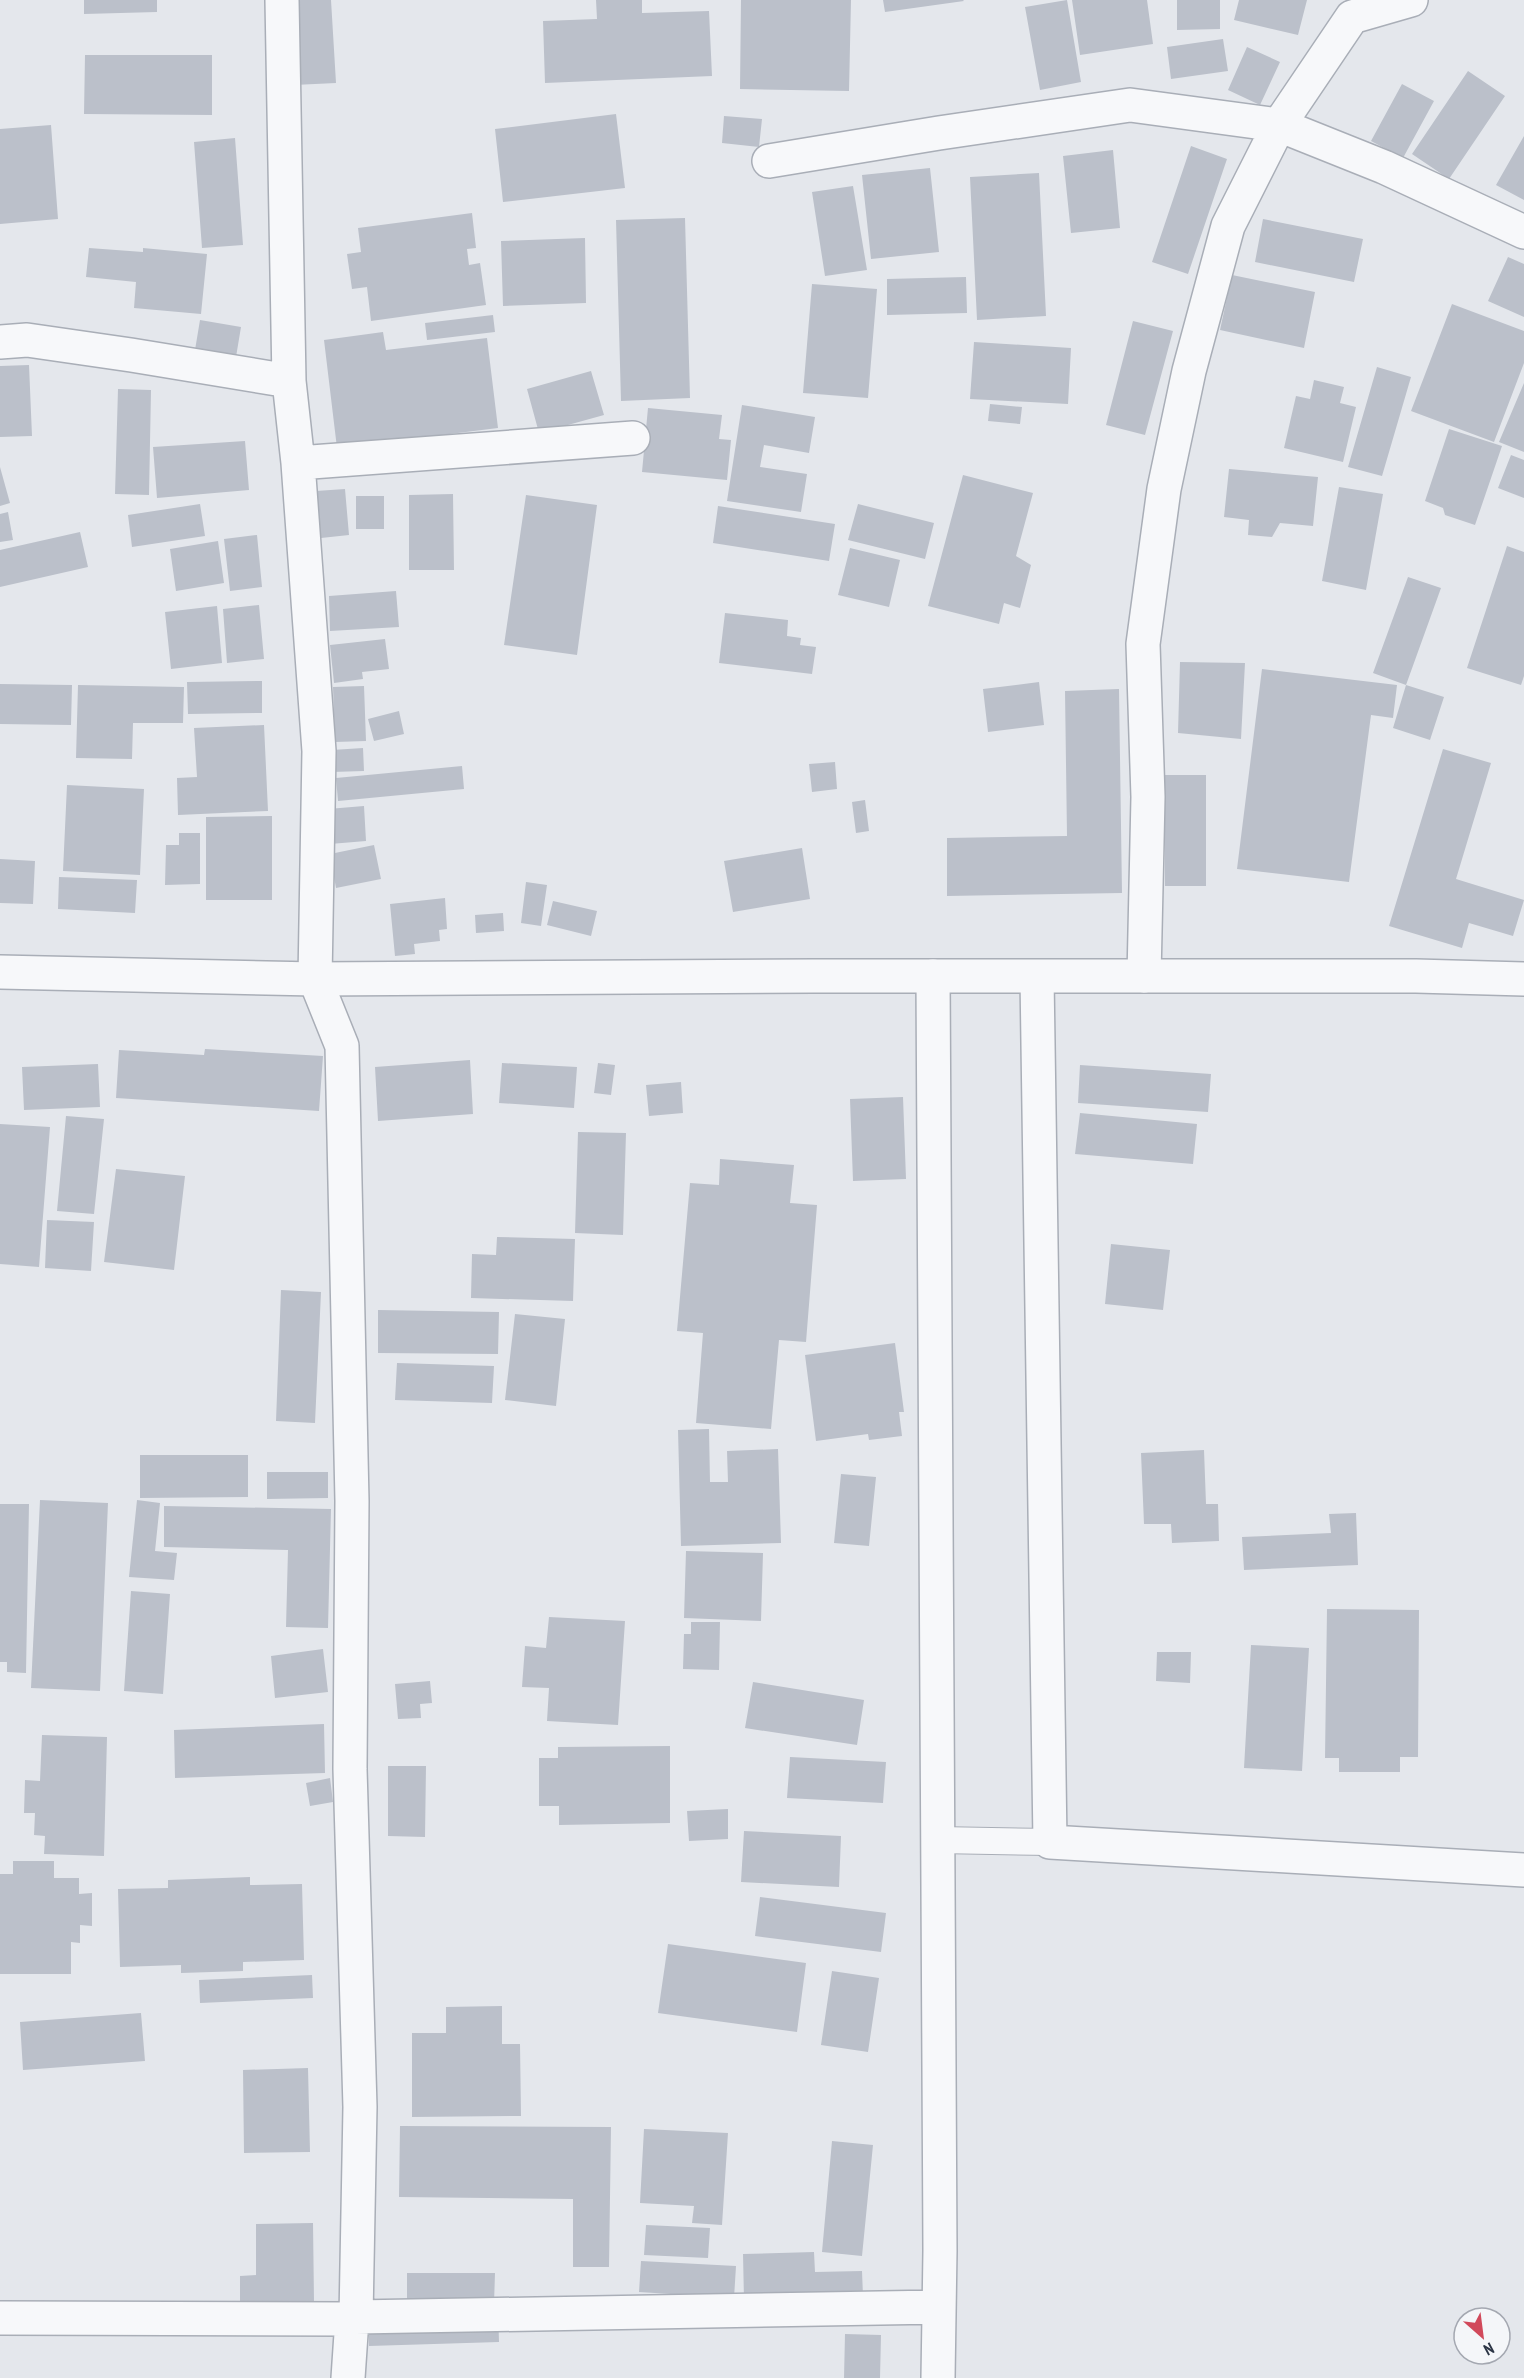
<svg xmlns="http://www.w3.org/2000/svg" width="1524" height="2378" font-family="'PT Sans Narrow',sans-serif">
	<style>
		.building { fill: #bbc0ca }
		.lines { fill: none; stroke-linecap: round; stroke-linejoin: round }
		.service-casing { stroke: #a9aeb7; stroke-width: 28 }
		.minor-casing { stroke: #a9aeb7; stroke-width: 36 }
		.tertiary-casing { stroke: #a9aeb7; stroke-width: 36 }
		.service { stroke: #f7f8fa; stroke-width: 26 }
		.minor { stroke: #f7f8fa; stroke-width: 33 }
		.tertiary { stroke: #f7f8fa; stroke-width: 33 }
	</style>
	<rect width="100%" height="100%" fill="#e4e7ec"/>
	<!-- building -->
	<path class="building" d="M 84,0 L 157,0 L 157,12 L 84,14 Z
		M 289,0 L 331,0 L 336,83 L 294,85 Z
		M 596,0 L 642,0 L 642,13 L 709,11 L 712,76 L 545,83 L 543,21 L 597,19 Z
		M 741,0 L 851,0 L 849,91 L 740,89 Z
		M 883,0 L 963,0 L 964,1 L 885,12 Z
		M 1067,0 L 1081,82 L 1040,90 L 1025,7 Z
		M 1072,0 L 1147,0 L 1153,44 L 1080,55 Z
		M 1177,0 L 1220,0 L 1220,29 L 1177,30 Z
		M 1239,0 L 1307,0 L 1298,35 L 1234,20 Z
		M 1223,39 L 1228,71 L 1171,79 L 1167,47 Z
		M 1247,47 L 1280,62 L 1260,105 L 1228,90 Z
		M 85,55 L 212,55 L 212,115 L 84,114 Z
		M 1468,71 L 1505,96 L 1449,179 L 1412,154 Z
		M 1402,84 L 1434,101 L 1403,158 L 1371,141 Z
		M 616,114 L 625,188 L 503,202 L 495,129 Z
		M 724,116 L 762,119 L 759,147 L 722,143 Z
		M 51,125 L 58,219 L 0,224 L 0,129 Z
		M 1524,136 L 1524,200 L 1496,185 Z
		M 235,138 L 243,245 L 202,248 L 194,142 Z
		M 1191,146 L 1227,159 L 1188,274 L 1152,262 Z
		M 1113,150 L 1120,228 L 1071,233 L 1063,156 Z
		M 930,168 L 939,252 L 871,259 L 862,175 Z
		M 1039,173 L 1046,316 L 977,320 L 970,177 Z
		M 853,186 L 867,270 L 825,276 L 812,192 Z
		M 472,213 L 476,248 L 467,249 L 469,265 L 480,263 L 486,305 L 371,321 L 367,287 L 352,289 L 347,254 L 361,252 L 358,228 Z
		M 685,218 L 690,398 L 621,401 L 616,220 Z
		M 1263,219 L 1363,239 L 1354,282 L 1255,262 Z
		M 585,238 L 586,303 L 503,306 L 501,241 Z
		M 89,248 L 143,252 L 143,248 L 207,254 L 201,314 L 134,308 L 136,282 L 86,277 Z
		M 1508,257 L 1524,264 L 1524,317 L 1488,301 Z
		M 1232,275 L 1315,292 L 1304,348 L 1220,330 Z
		M 966,277 L 967,313 L 887,315 L 887,279 Z
		M 812,284 L 877,289 L 868,398 L 803,393 Z
		M 1452,304 L 1524,331 L 1524,363 L 1494,442 L 1411,411 Z
		M 493,315 L 495,332 L 427,340 L 425,323 Z
		M 200,320 L 241,327 L 235,363 L 194,356 Z
		M 1133,321 L 1173,331 L 1145,435 L 1106,425 Z
		M 383,332 L 386,350 L 487,338 L 498,428 L 337,448 L 324,340 Z
		M 974,342 L 1071,348 L 1068,404 L 970,399 Z
		M 29,365 L 32,436 L 0,437 L 0,366 Z
		M 1377,367 L 1411,377 L 1382,476 L 1348,467 Z
		M 591,371 L 604,415 L 539,433 L 527,389 Z
		M 1314,380 L 1344,387 L 1340,403 L 1356,407 L 1343,462 L 1284,448 L 1296,396 L 1310,399 Z
		M 1524,383 L 1524,452 L 1499,442 Z
		M 118,389 L 151,390 L 149,495 L 115,494 Z
		M 990,404 L 1022,407 L 1020,424 L 988,421 Z
		M 742,405 L 815,417 L 809,453 L 764,445 L 760,467 L 807,474 L 801,512 L 727,501 Z
		M 648,408 L 722,415 L 719,439 L 731,440 L 727,480 L 642,472 Z
		M 1449,429 L 1502,446 L 1475,525 L 1445,515 L 1443,508 L 1425,501 Z
		M 245,441 L 249,490 L 157,498 L 153,447 Z
		M 1511,455 L 1524,460 L 1524,498 L 1498,488 Z
		M 0,467 L 10,503 L 0,506 Z
		M 1229,469 L 1318,477 L 1313,526 L 1280,523 L 1272,537 L 1248,535 L 1249,520 L 1224,517 Z
		M 963,475 L 1033,493 L 1016,556 L 1031,565 L 1020,608 L 1004,603 L 999,624 L 928,606 Z
		M 1339,487 L 1383,494 L 1366,590 L 1322,581 Z
		M 345,489 L 349,535 L 321,538 L 316,491 Z
		M 453,494 L 454,570 L 409,570 L 409,495 Z
		M 526,495 L 597,505 L 577,655 L 504,645 Z
		M 356,496 L 384,496 L 384,529 L 356,529 Z
		M 200,504 L 205,536 L 132,547 L 128,515 Z
		M 858,504 L 934,523 L 925,559 L 848,540 Z
		M 718,506 L 835,524 L 829,561 L 713,543 Z
		M 8,512 L 13,540 L 0,542 L 0,514 Z
		M 80,532 L 88,567 L 0,587 L 0,550 Z
		M 257,535 L 262,587 L 230,591 L 224,539 Z
		M 218,541 L 224,583 L 176,591 L 170,549 Z
		M 1507,546 L 1524,552 L 1524,676 L 1521,685 L 1467,668 Z
		M 850,548 L 900,560 L 889,607 L 838,595 Z
		M 1408,577 L 1441,588 L 1406,685 L 1373,673 Z
		M 396,591 L 399,627 L 330,631 L 329,596 Z
		M 259,605 L 264,659 L 227,663 L 223,609 Z
		M 217,606 L 222,663 L 171,669 L 165,612 Z
		M 725,613 L 788,620 L 787,636 L 801,638 L 800,645 L 816,647 L 812,674 L 719,663 Z
		M 385,639 L 389,669 L 362,672 L 363,679 L 334,683 L 330,645 Z
		M 1180,662 L 1245,663 L 1241,739 L 1178,733 Z
		M 1262,669 L 1397,685 L 1393,718 L 1371,715 L 1349,882 L 1237,869 Z
		M 262,681 L 262,713 L 188,714 L 187,682 Z
		M 1039,682 L 1044,725 L 988,732 L 983,689 Z
		M 0,684 L 72,685 L 71,725 L 0,724 Z
		M 78,685 L 184,687 L 183,723 L 133,723 L 132,759 L 76,758 Z
		M 1406,685 L 1444,697 L 1430,740 L 1393,728 Z
		M 364,686 L 366,741 L 335,742 L 333,687 Z
		M 1119,689 L 1122,893 L 947,896 L 947,838 L 1067,836 L 1065,691 Z
		M 399,711 L 404,734 L 374,741 L 368,719 Z
		M 264,725 L 268,811 L 178,815 L 177,778 L 197,777 L 194,728 Z
		M 363,748 L 364,771 L 332,772 L 332,750 Z
		M 1443,749 L 1491,763 L 1456,879 L 1524,900 L 1513,936 L 1469,923 L 1462,948 L 1389,926 Z
		M 835,762 L 837,789 L 812,792 L 809,764 Z
		M 462,766 L 464,789 L 338,801 L 336,778 Z
		M 1165,775 L 1206,775 L 1206,886 L 1165,886 Z
		M 67,785 L 144,789 L 140,875 L 63,871 Z
		M 865,800 L 869,831 L 856,833 L 852,802 Z
		M 364,806 L 366,841 L 330,844 L 328,809 Z
		M 272,816 L 272,900 L 206,900 L 206,817 Z
		M 179,833 L 200,833 L 200,884 L 165,885 L 166,845 L 179,845 Z
		M 374,845 L 381,879 L 336,888 L 330,854 Z
		M 802,848 L 810,899 L 733,912 L 724,861 Z
		M 0,859 L 35,861 L 33,904 L 0,903 Z
		M 59,877 L 137,880 L 135,913 L 58,909 Z
		M 526,882 L 547,885 L 541,926 L 521,923 Z
		M 445,898 L 447,929 L 439,930 L 440,941 L 414,944 L 415,954 L 395,956 L 390,904 Z
		M 553,901 L 597,911 L 591,936 L 547,925 Z
		M 503,913 L 504,931 L 476,933 L 475,915 Z
		M 205,1049 L 323,1056 L 319,1111 L 116,1098 L 119,1050 L 204,1055 Z
		M 470,1060 L 473,1114 L 378,1121 L 375,1067 Z
		M 502,1063 L 577,1067 L 574,1108 L 499,1103 Z
		M 598,1063 L 615,1065 L 611,1095 L 594,1093 Z
		M 98,1064 L 100,1107 L 24,1110 L 22,1067 Z
		M 1080,1065 L 1211,1074 L 1208,1112 L 1078,1103 Z
		M 681,1082 L 683,1113 L 649,1116 L 646,1085 Z
		M 903,1097 L 906,1179 L 853,1181 L 850,1099 Z
		M 1080,1113 L 1197,1124 L 1193,1164 L 1075,1154 Z
		M 66,1116 L 104,1119 L 94,1214 L 57,1211 Z
		M 0,1124 L 50,1127 L 39,1267 L 0,1264 Z
		M 578,1132 L 626,1133 L 623,1235 L 575,1233 Z
		M 720,1159 L 794,1165 L 790,1203 L 817,1205 L 806,1342 L 779,1340 L 771,1429 L 696,1423 L 703,1333 L 677,1331 L 690,1183 L 719,1185 Z
		M 116,1169 L 185,1176 L 174,1270 L 104,1262 Z
		M 47,1220 L 94,1222 L 91,1271 L 45,1268 Z
		M 497,1237 L 575,1239 L 573,1301 L 471,1298 L 472,1254 L 496,1255 Z
		M 1111,1244 L 1170,1250 L 1163,1310 L 1105,1304 Z
		M 281,1290 L 321,1292 L 315,1423 L 276,1421 Z
		M 378,1310 L 499,1312 L 498,1354 L 378,1353 Z
		M 515,1314 L 565,1319 L 556,1406 L 505,1400 Z
		M 895,1343 L 904,1412 L 899,1412 L 902,1436 L 869,1440 L 868,1434 L 816,1441 L 805,1355 Z
		M 397,1363 L 494,1366 L 492,1403 L 395,1400 Z
		M 709,1429 L 710,1482 L 728,1482 L 727,1451 L 778,1449 L 781,1543 L 681,1546 L 678,1430 Z
		M 1204,1450 L 1206,1504 L 1218,1504 L 1219,1541 L 1172,1543 L 1171,1524 L 1144,1524 L 1141,1453 Z
		M 140,1455 L 248,1455 L 248,1497 L 140,1498 Z
		M 267,1472 L 328,1472 L 328,1498 L 267,1499 Z
		M 841,1474 L 876,1477 L 869,1546 L 834,1543 Z
		M 40,1500 L 108,1503 L 100,1691 L 31,1688 Z
		M 137,1500 L 160,1503 L 155,1551 L 177,1553 L 174,1580 L 129,1577 Z
		M 0,1504 L 29,1504 L 26,1673 L 7,1672 L 7,1662 L 0,1662 Z
		M 164,1506 L 331,1509 L 328,1628 L 286,1627 L 288,1550 L 164,1547 Z
		M 1356,1513 L 1358,1565 L 1244,1570 L 1242,1537 L 1331,1533 L 1329,1514 Z
		M 686,1551 L 763,1553 L 761,1621 L 684,1618 Z
		M 131,1591 L 170,1594 L 163,1694 L 124,1691 Z
		M 1327,1609 L 1419,1610 L 1418,1757 L 1400,1757 L 1400,1772 L 1339,1772 L 1339,1758 L 1325,1758 Z
		M 549,1617 L 625,1621 L 618,1725 L 547,1721 L 549,1688 L 522,1687 L 525,1646 L 546,1648 Z
		M 691,1622 L 720,1622 L 719,1670 L 683,1669 L 684,1634 L 691,1634 Z
		M 1251,1645 L 1309,1648 L 1302,1771 L 1244,1768 Z
		M 323,1649 L 328,1692 L 275,1698 L 271,1656 Z
		M 1157,1652 L 1191,1652 L 1190,1683 L 1156,1681 Z
		M 430,1681 L 432,1703 L 420,1704 L 421,1718 L 398,1719 L 395,1684 Z
		M 753,1682 L 864,1700 L 857,1745 L 745,1728 Z
		M 324,1724 L 325,1773 L 175,1778 L 174,1730 Z
		M 42,1735 L 107,1737 L 104,1856 L 44,1854 L 45,1836 L 34,1835 L 35,1813 L 24,1813 L 25,1780 L 40,1781 Z
		M 670,1746 L 670,1823 L 559,1825 L 559,1806 L 539,1806 L 539,1758 L 558,1758 L 558,1747 Z
		M 790,1757 L 886,1762 L 883,1803 L 787,1798 Z
		M 388,1766 L 426,1766 L 425,1837 L 388,1836 Z
		M 330,1778 L 333,1802 L 310,1806 L 306,1783 Z
		M 728,1809 L 728,1839 L 689,1841 L 687,1811 Z
		M 744,1831 L 841,1836 L 839,1887 L 741,1882 Z
		M 13,1861 L 54,1861 L 54,1878 L 79,1878 L 79,1894 L 92,1893 L 92,1926 L 80,1925 L 80,1943 L 71,1942 L 71,1974 L 0,1974 L 0,1874 L 13,1874 Z
		M 250,1877 L 250,1885 L 302,1884 L 304,1960 L 243,1962 L 243,1971 L 181,1973 L 181,1965 L 120,1967 L 118,1889 L 168,1888 L 168,1880 Z
		M 760,1897 L 886,1913 L 881,1952 L 755,1936 Z
		M 668,1944 L 806,1963 L 797,2032 L 658,2013 Z
		M 832,1971 L 879,1978 L 868,2052 L 821,2045 Z
		M 312,1975 L 313,1998 L 200,2003 L 199,1980 Z
		M 502,2006 L 502,2044 L 520,2044 L 521,2116 L 412,2117 L 412,2033 L 446,2033 L 446,2007 Z
		M 141,2013 L 145,2061 L 23,2070 L 20,2022 Z
		M 308,2068 L 310,2152 L 244,2153 L 243,2070 Z
		M 400,2126 L 611,2127 L 609,2267 L 573,2267 L 573,2199 L 399,2197 Z
		M 644,2129 L 728,2133 L 722,2225 L 692,2223 L 694,2206 L 640,2203 Z
		M 832,2141 L 873,2145 L 862,2256 L 822,2252 Z
		M 313,2223 L 314,2301 L 240,2302 L 240,2276 L 256,2275 L 256,2224 Z
		M 646,2225 L 710,2228 L 708,2258 L 644,2255 Z
		M 814,2252 L 815,2272 L 862,2271 L 863,2296 L 744,2300 L 743,2254 Z
		M 641,2261 L 736,2266 L 734,2298 L 639,2292 Z
		M 407,2273 L 495,2273 L 494,2304 L 407,2305 Z
		M 498,2309 L 499,2342 L 369,2346 L 369,2312 Z
		M 845,2334 L 881,2335 L 880,2378 L 844,2378 Z"/>
	<g class="lines">
		<defs>
			<path id="service" d="M 938,1840 L 1050,1842"/>
			<path id="minor" d="M 282,0 L 289,381 L 298,463 L 319,751 L 315,979 L 342,1046 L 352,1501 L 350,1769 L 360,2107 L 356,2317
				M 769,161 L 939,133 L 1130,105 L 1279,125 L 1384,167 L 1524,232
				M 0,342 L 27,340 L 131,355 L 289,381
				M 298,463 L 633,438
				M 933,976 L 940,2251 L 938,2378
				M 1144,976 L 1148,797 L 1143,644 L 1164,489 L 1189,371 L 1228,226 L 1279,125 L 1352,17 L 1411,0
				M 1037,977 L 1050,1842 L 1524,1870
				M 0,2318 L 352,2319 L 356,2317 L 939,2307
				M 348,2378 L 352,2319"/>
			<path id="tertiary" d="M 0,972 L 315,979 L 814,976 L 1416,976 L 1524,979"/>
		</defs>
		<!-- service casing -->
		<use href="#service" class="service-casing"/>
		<!-- minor casing -->
		<use href="#minor" class="minor-casing"/>
		<!-- tertiary casing -->
		<use href="#tertiary" class="tertiary-casing"/>
		<!-- service -->
		<use href="#service" class="service"/>
		<!-- minor -->
		<use href="#minor" class="minor"/>
		<!-- tertiary -->
		<use href="#tertiary" class="tertiary"/>
	</g>
	<!-- north arrow -->
	<g transform="translate(1482 2336) rotate(152)"><circle r="28" fill="#f4f6f9" stroke="#a4a8b1" stroke-width="1.5"/>
	<path d="M0-4.5L10 22L0 15L-10 22Z" fill="#d1495b"/>
	<text y="-9" font-size="16" font-weight="bold" text-anchor="middle" fill="#2b3445">N</text>
	</g>
</svg>
